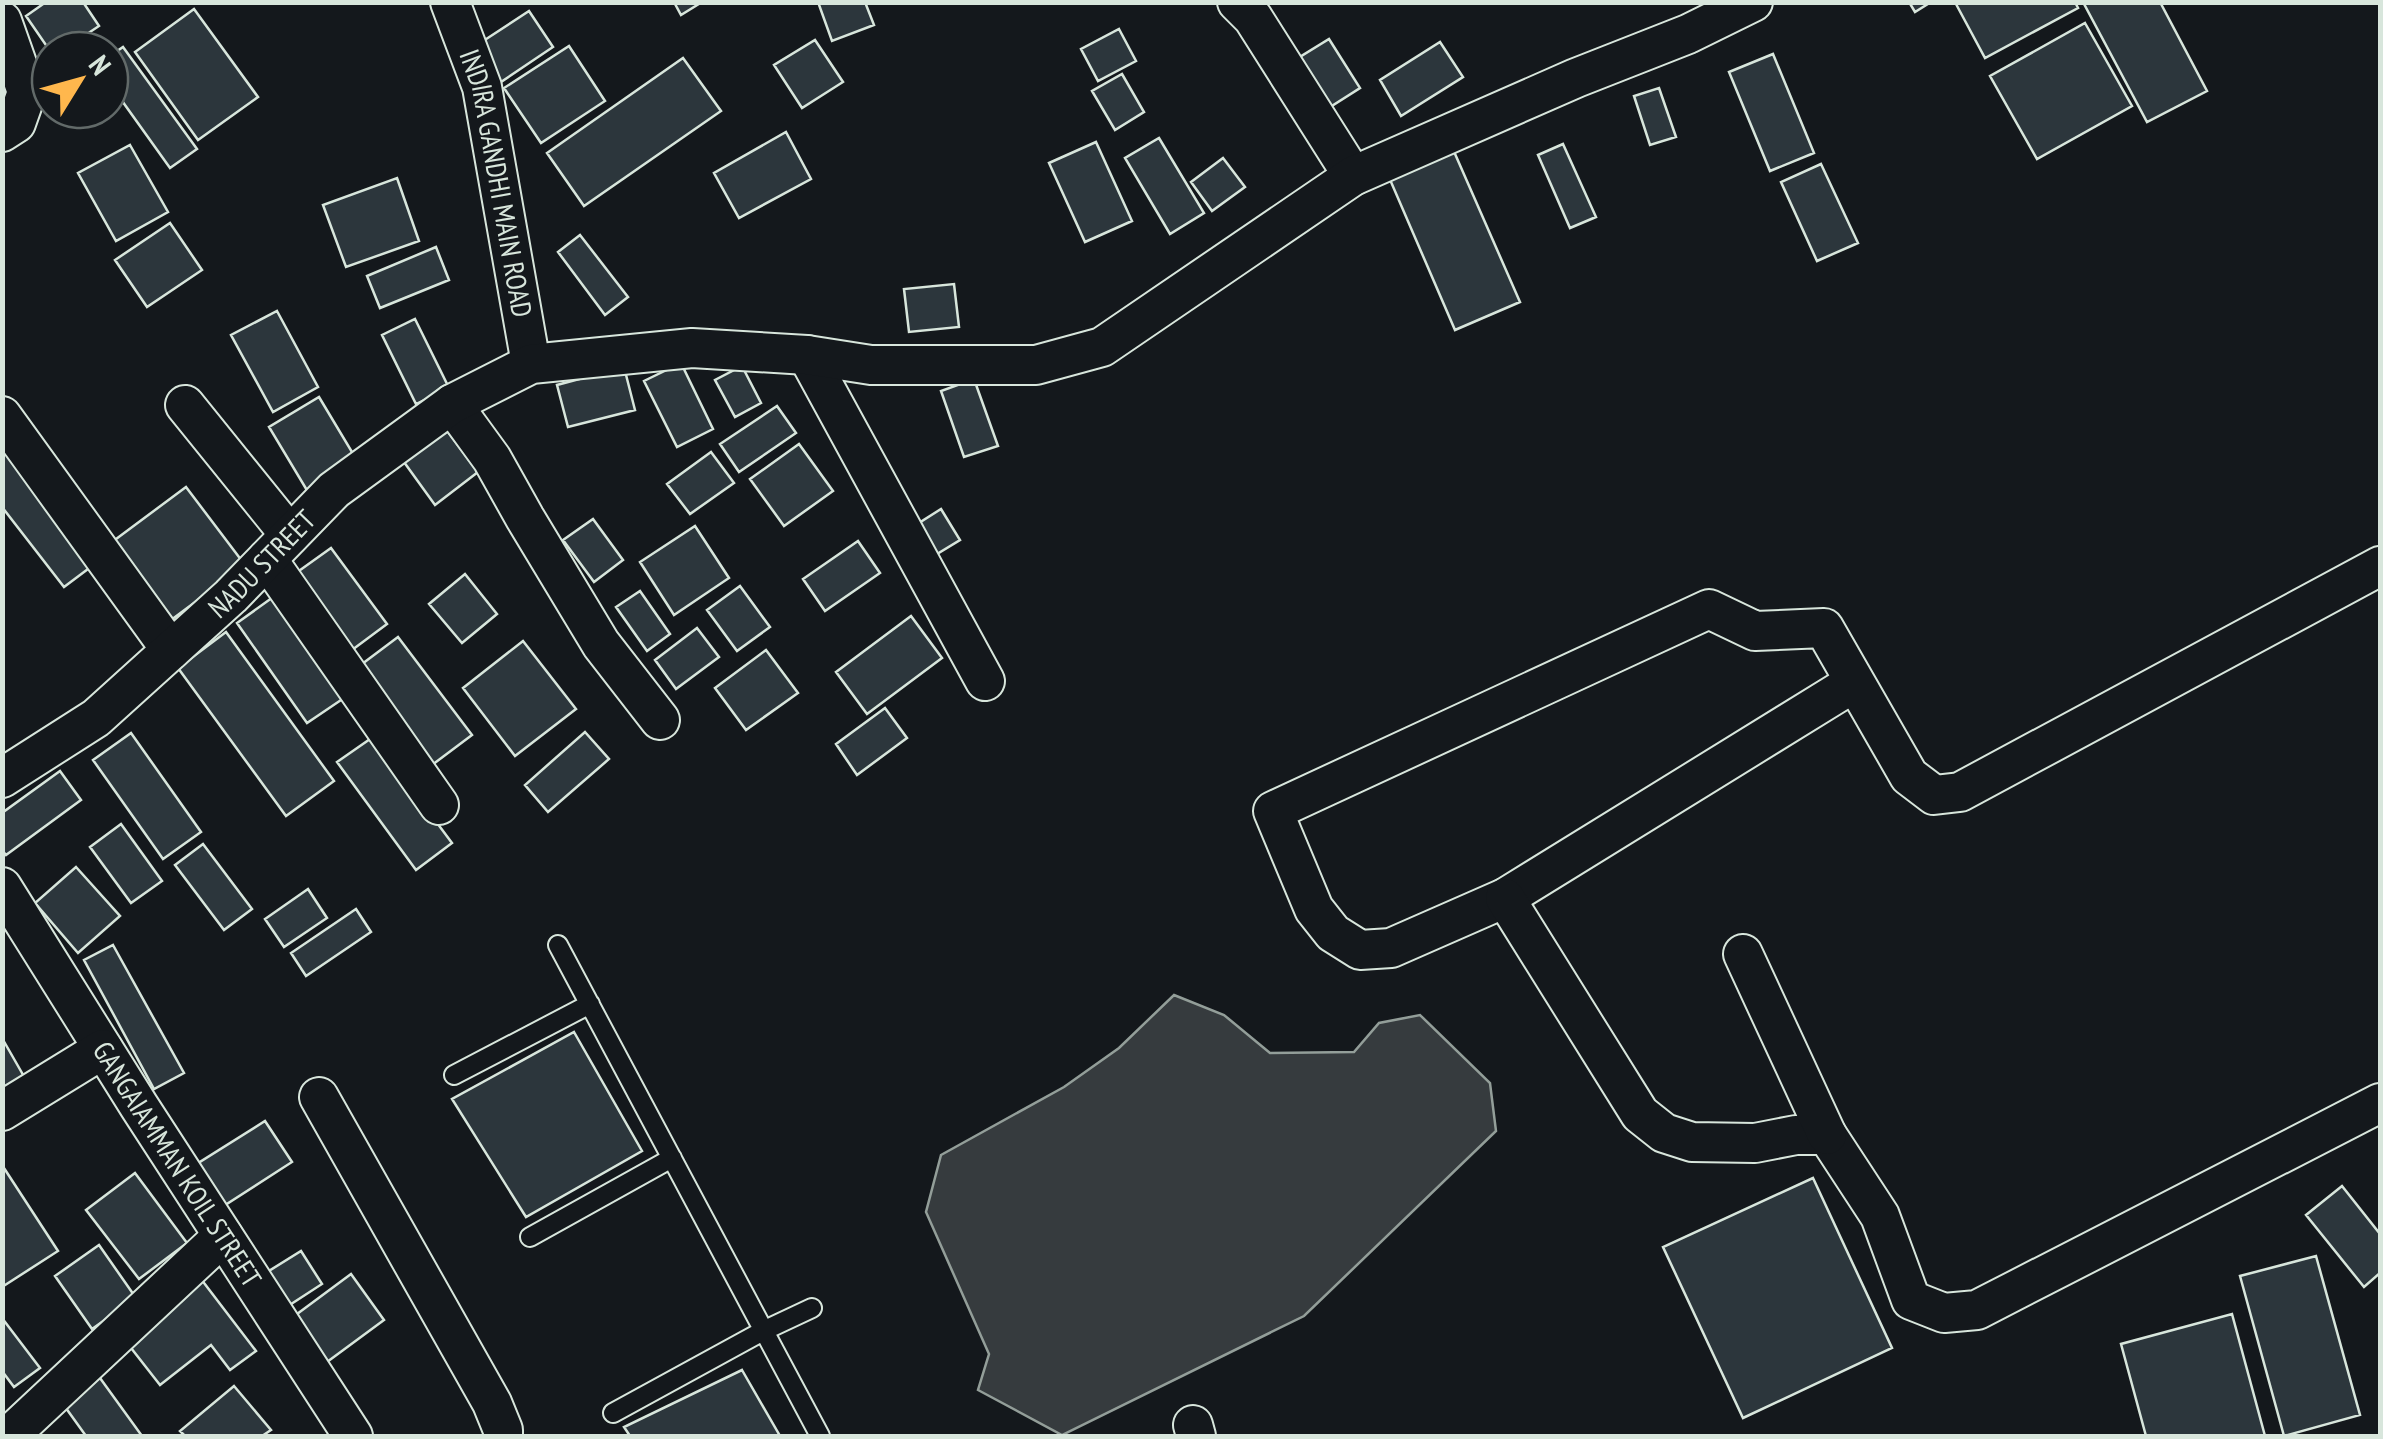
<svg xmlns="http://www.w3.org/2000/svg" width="2383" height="1439" font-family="'PT Sans Narrow',sans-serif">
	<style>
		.water { fill: #363b3e; stroke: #939e99; stroke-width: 2.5 }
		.building { fill: #2c363c; stroke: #d8e6dc; stroke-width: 2.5 }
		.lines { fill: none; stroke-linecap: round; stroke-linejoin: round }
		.service-casing { stroke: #d8e6dc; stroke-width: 22 }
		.minor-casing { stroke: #d8e6dc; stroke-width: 42 }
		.service { stroke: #14181c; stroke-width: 18 }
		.minor { stroke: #14181c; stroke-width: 38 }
		.labels { text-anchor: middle; stroke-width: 8; stroke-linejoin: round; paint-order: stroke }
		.street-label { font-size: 28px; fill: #d8e6dc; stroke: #14181c }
	</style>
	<rect width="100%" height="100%" fill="#14181c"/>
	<!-- water -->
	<path class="water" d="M 1174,995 L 1224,1015 L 1270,1053 L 1354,1052 L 1379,1023 L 1420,1015 L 1490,1083 L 1496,1131 L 1304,1316 L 1062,1435 L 978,1390 L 989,1354 L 926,1212 L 941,1155 L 1064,1087 L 1119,1048 Z"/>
	<!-- building -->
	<path class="building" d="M 46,2 L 83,2 L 99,26 L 63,50 L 50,51 L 26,16 Z
		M 674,2 L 702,2 L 681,15 Z
		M 818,2 L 865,2 L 874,25 L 832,41 Z
		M 1909,2 L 1931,2 L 1915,12 Z
		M 1959,2 L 2075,2 L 2078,8 L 1985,58 L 1956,4 Z
		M 2083,2 L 2160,2 L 2207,91 L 2147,122 Z
		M 194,9 L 258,97 L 198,140 L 135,52 Z
		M 529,11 L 553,47 L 501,82 L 477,45 Z
		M 2085,23 L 2132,106 L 2037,159 L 1990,76 Z
		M 1119,29 L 1136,61 L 1098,81 L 1081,49 Z
		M 1329,39 L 1360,88 L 1327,109 L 1295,60 Z
		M 815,40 L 843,82 L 802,108 L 774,65 Z
		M 1440,42 L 1463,77 L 1401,116 L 1380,80 Z
		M 569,46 L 605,101 L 541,143 L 504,88 Z
		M 123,47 L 197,149 L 170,168 L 110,84 L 110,56 Z
		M 1773,54 L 1814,153 L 1770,171 L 1729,72 Z
		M 683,58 L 721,111 L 584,206 L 547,153 Z
		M 1122,74 L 1144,112 L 1115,130 L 1092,91 Z
		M 1659,88 L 1676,137 L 1650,145 L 1634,96 Z
		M 786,132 L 811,179 L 739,218 L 714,173 Z
		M 1159,138 L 1204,213 L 1170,234 L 1125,158 Z
		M 1096,142 L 1132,221 L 1085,242 L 1049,163 Z
		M 1563,144 L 1596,217 L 1570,228 L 1538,155 Z
		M 130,145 L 168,212 L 116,241 L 78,173 Z
		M 1452,147 L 1520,302 L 1455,330 L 1388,175 Z
		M 1223,158 L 1245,187 L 1212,211 L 1191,182 Z
		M 1821,164 L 1858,243 L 1817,261 L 1781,182 Z
		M 397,178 L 419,241 L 346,267 L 323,205 Z
		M 170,223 L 202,270 L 147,307 L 115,260 Z
		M 580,235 L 628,297 L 605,315 L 558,252 Z
		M 436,247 L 449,280 L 380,308 L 367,276 Z
		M 954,284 L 959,327 L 909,332 L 904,289 Z
		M 277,311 L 318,387 L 273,412 L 231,335 Z
		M 415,319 L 449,388 L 416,404 L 382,335 Z
		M 681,363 L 713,429 L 677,447 L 644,381 Z
		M 742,366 L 761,403 L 735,417 L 715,380 Z
		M 624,367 L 635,410 L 568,427 L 557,385 Z
		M 974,379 L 998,446 L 964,457 L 941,391 Z
		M 319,397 L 358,462 L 308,492 L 269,427 Z
		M 777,406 L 796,433 L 739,472 L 720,444 Z
		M 439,420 L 478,472 L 435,505 L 396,451 Z
		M 2,433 L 100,560 L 64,587 L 2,507 Z
		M 799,444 L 833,491 L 784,526 L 750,479 Z
		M 711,452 L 734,483 L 690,514 L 667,484 Z
		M 186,487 L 245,565 L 167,623 L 108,545 Z
		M 941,509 L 960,540 L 937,554 L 919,523 Z
		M 593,519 L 623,560 L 594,582 L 563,540 Z
		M 695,526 L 729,578 L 674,615 L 640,562 Z
		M 858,541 L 880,573 L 825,611 L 803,579 Z
		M 331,548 L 387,624 L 352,650 L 296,573 Z
		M 465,574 L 497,614 L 462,643 L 429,604 Z
		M 740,586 L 770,627 L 737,651 L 707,610 Z
		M 640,591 L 670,634 L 647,651 L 616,607 Z
		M 276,595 L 347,696 L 307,723 L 237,623 Z
		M 911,616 L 942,658 L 867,714 L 836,672 Z
		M 697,628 L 719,657 L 676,689 L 655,660 Z
		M 226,632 L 334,781 L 286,816 L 178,668 Z
		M 398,637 L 472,735 L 428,768 L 354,670 Z
		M 523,641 L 576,709 L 515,756 L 463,688 Z
		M 766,650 L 798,693 L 746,730 L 715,688 Z
		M 885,708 L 907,738 L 857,775 L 836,744 Z
		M 585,732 L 609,759 L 548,812 L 525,785 Z
		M 131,733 L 201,832 L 163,859 L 93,760 Z
		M 373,737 L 452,843 L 416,870 L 337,762 Z
		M 60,771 L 81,800 L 6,855 L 2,850 L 2,813 Z
		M 121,824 L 162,881 L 131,903 L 90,847 Z
		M 203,844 L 252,909 L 224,930 L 175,865 Z
		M 76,867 L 120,916 L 78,953 L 35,903 Z
		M 308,889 L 327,918 L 284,947 L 265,919 Z
		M 356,909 L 371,932 L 306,976 L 291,953 Z
		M 113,945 L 184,1073 L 154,1089 L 84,960 Z
		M 574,1032 L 642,1151 L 526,1217 L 452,1099 Z
		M 2,1038 L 30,1087 L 2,1102 Z
		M 265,1121 L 292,1162 L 219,1209 L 192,1167 Z
		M 2,1165 L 58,1251 L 2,1287 Z
		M 135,1173 L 187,1243 L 139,1279 L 86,1210 Z
		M 1813,1178 L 1892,1348 L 1743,1418 L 1663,1247 Z
		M 2342,1186 L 2380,1234 L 2380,1273 L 2364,1287 L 2306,1215 Z
		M 99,1245 L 136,1298 L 92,1329 L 55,1276 Z
		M 301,1251 L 322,1284 L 285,1308 L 264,1274 Z
		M 2316,1256 L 2360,1415 L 2284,1436 L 2240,1276 Z
		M 351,1274 L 384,1320 L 327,1362 L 293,1317 Z
		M 201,1279 L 256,1351 L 230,1370 L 211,1345 L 160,1385 L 124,1339 Z
		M 2232,1314 L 2265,1436 L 2146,1436 L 2121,1344 Z
		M 2,1318 L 40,1368 L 14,1387 L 2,1371 Z
		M 742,1370 L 780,1436 L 630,1436 L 624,1427 Z
		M 100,1378 L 142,1436 L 86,1436 L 63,1404 Z
		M 234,1386 L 271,1430 L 262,1436 L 185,1436 L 180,1431 Z"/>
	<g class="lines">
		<defs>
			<path id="service" d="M 558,945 L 820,1436
				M 454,1075 L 590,1004
				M 530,1237 L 672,1158
				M 613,1413 L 763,1331 L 812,1308"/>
			<g id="minor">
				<path id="s1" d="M 450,2 L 482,87 L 531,364"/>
				<path d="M 1237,2 L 1253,18 L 1353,176"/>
				<path d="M 2,21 L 27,92 L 16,123 L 2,132"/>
				<path d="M 807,355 L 985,681"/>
				<path d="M 452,404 L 492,459 L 525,518 L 601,644 L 660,720"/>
				<path d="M 185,405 L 290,535"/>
				<path d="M 2,416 L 171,650"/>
				<path d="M 267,559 L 439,805"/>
				<path d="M 1855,682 L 1505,898 L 1391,948 L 1360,950 L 1333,933 L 1314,909 L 1273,811 L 1709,609 L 1755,631 L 1824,628 L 1909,776 L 1934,795 L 1960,792 L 2380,566"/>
				<path id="s2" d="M 2,778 L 96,718 L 231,596 L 334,490 L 452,404 L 531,364 L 692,348 L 807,355 L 871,365 L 1036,365 L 1102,347 L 1353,176 L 1576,78 L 1688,34 L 1753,2"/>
				<path id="s3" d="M 2,887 L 139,1106 L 353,1436"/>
				<path d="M 1505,898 L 1640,1114 L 1664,1133 L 1692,1142 L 1755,1143 L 1796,1135 L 1827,1135 L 1880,1216 L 1911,1300 L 1944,1313 L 1977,1310 L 2380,1103"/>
				<path d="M 1743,954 L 1827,1135"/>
				<path d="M 319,1097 L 492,1403 L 503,1430 L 503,1436"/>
				<path d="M 2,1111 L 103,1049"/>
				<path d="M 1193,1425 L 1196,1436"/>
				<path d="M 9,1436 L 223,1236"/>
			</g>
		</defs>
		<!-- service casing -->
		<use href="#service" class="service-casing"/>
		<!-- minor casing -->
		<use href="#minor" class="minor-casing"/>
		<!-- service -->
		<use href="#service" class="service"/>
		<!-- minor -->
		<use href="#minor" class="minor"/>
	</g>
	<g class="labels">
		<!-- street labels -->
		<g class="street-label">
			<text dy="10" stroke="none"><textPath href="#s1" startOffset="188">INDIRA GANDHI MAIN ROAD</textPath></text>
			<text dy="10" stroke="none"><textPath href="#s2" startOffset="338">NADU STREET</textPath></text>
			<text dy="10" stroke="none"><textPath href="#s3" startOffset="328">GANGAIAMMAN KOIL STREET</textPath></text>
		</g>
	</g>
	<!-- border -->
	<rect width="2383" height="1439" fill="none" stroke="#d8e6dc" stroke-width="10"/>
	<!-- north arrow -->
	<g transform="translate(80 80) rotate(53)"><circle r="48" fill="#14181c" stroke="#626a69" stroke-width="2.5"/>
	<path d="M0-8L18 38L0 25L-18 38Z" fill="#ffb74d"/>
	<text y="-15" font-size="28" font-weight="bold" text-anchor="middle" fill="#d8e6dc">N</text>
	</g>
</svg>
